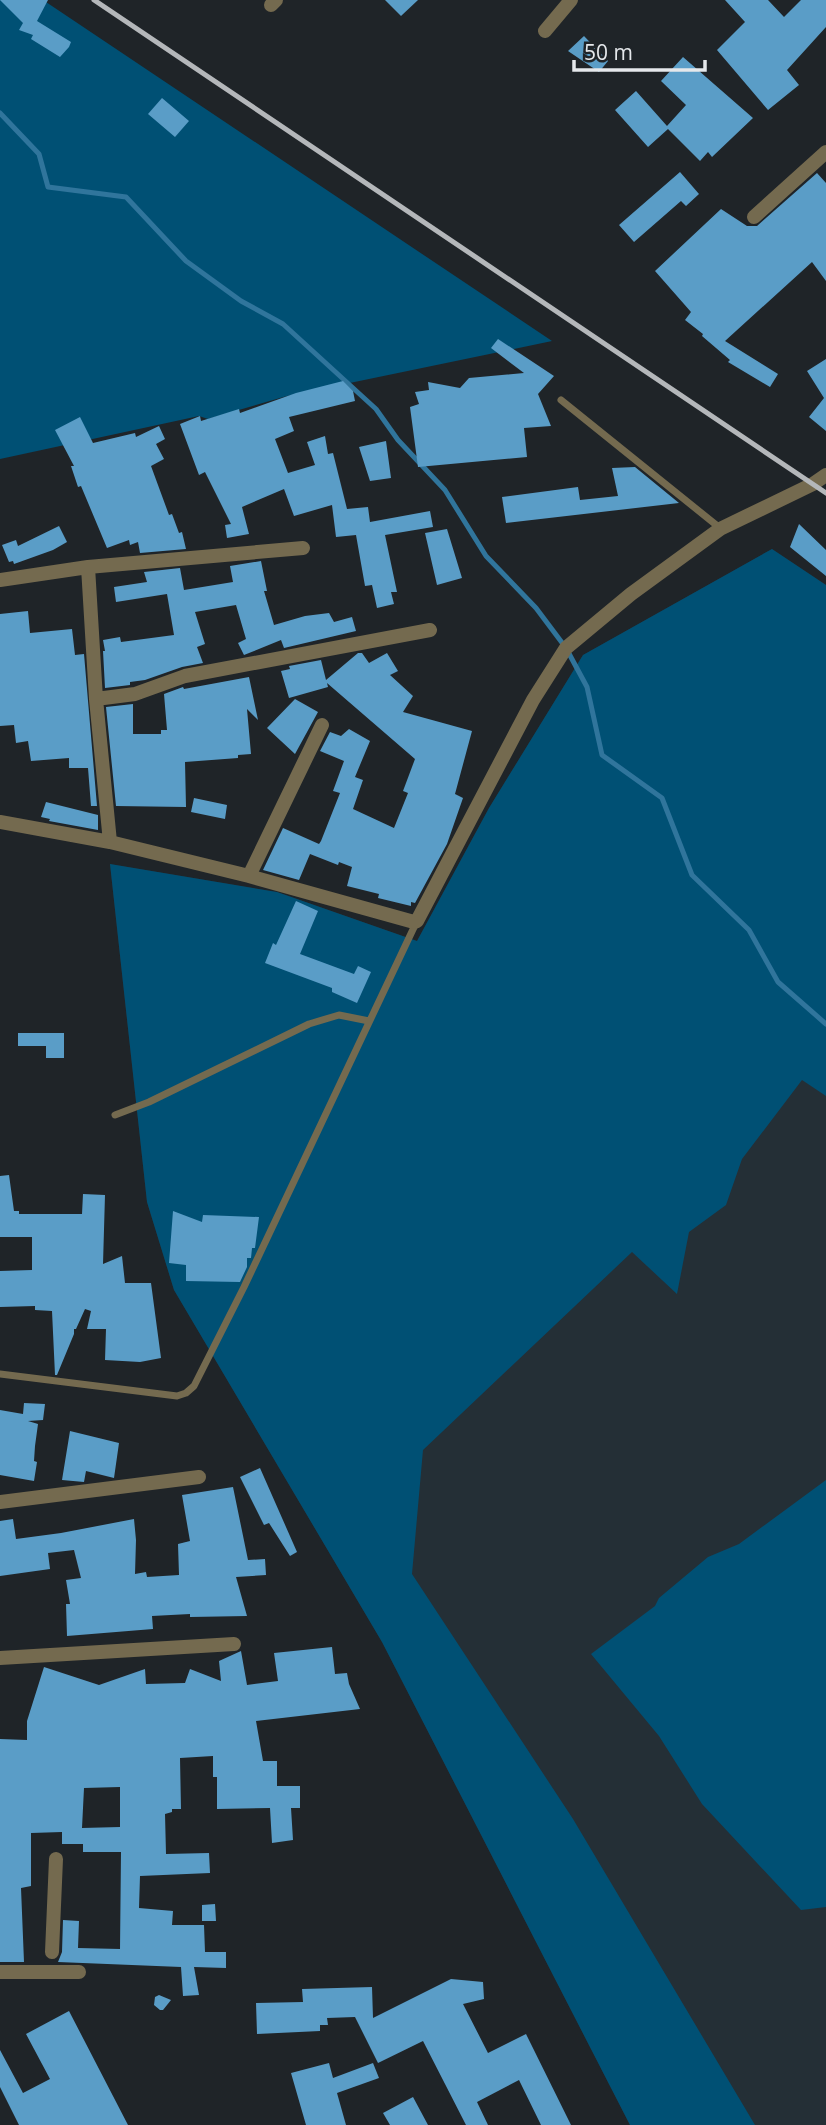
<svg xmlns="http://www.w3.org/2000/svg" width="826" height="2125" font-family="'Open Sans',sans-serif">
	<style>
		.built { fill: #242f36 }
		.green { fill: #005074 }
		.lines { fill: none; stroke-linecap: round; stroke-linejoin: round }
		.stream { stroke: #30759c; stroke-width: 5 }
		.building { fill: #5a9dc7; fill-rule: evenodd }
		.lane { stroke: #746a4f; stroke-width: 7 }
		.street { stroke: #746a4f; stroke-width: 14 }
		.rail { stroke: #b4b7ba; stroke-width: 5 }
	</style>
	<rect width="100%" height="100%" fill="#1f2428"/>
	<!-- built -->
	<path class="built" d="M 772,549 L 826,585 L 826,2125 L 630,2125 L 382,1642 L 174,1290 L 147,1202 L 110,864 L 277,892 L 417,941 L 489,808 L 583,655 Z"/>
	<!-- green -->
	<path class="green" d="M 0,0 L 43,0 L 552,341 L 287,396 L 208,419 L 199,416 L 0,459 Z
		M 772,549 L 826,585 L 826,1096 L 802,1080 L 742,1159 L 726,1205 L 689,1232 L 677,1294 L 632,1252 L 423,1450 L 412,1574 L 573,1819 L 755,2125 L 630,2125 L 382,1642 L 174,1290 L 147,1202 L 110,864 L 277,892 L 417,941 L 489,808 L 583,655 Z
		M 826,1480 L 826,1907 L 801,1910 L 702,1804 L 659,1736 L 591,1654 L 655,1606 L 659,1598 L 708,1557 L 739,1544 Z"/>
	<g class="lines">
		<!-- stream -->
		<path class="stream" d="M 0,113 L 39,154 L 48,187 L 126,197 L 186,261 L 241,301 L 283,324 L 376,409 L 398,440 L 445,490 L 486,556 L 536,608 L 566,648 L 587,687 L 602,755 L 662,798 L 692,875 L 749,930 L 778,982 L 826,1024"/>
	</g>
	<!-- building -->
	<path class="building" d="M 0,0 L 48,0 L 37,21 L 71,42 L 69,47 L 60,57 L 31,39 L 33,35 L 19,30 L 23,23 Z
		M 385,0 L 418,0 L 401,16 Z
		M 725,0 L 768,0 L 784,17 L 801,0 L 826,0 L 826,27 L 787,70 L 799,85 L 768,110 L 717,50 L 745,22 Z
		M 584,36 L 608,61 L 599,72 L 568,51 Z
		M 683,57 L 753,118 L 712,157 L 708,152 L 700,161 L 668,129 L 648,147 L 615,110 L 636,91 L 667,126 L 686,105 L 661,81 Z
		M 162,98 L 189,121 L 175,137 L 148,114 Z
		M 680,172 L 699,194 L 686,206 L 681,201 L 634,242 L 619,225 Z
		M 817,173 L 826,183 L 826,281 L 812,262 L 725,341 L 778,374 L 770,387 L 728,362 L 730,360 L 702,336 L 703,334 L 685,320 L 691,312 L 655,271 L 721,209 L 747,226 L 757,226 Z
		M 498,339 L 554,376 L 538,394 L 551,426 L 524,428 L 527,457 L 418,467 L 410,407 L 419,404 L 415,392 L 429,390 L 428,382 L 460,388 L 469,378 L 524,373 L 491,348 Z
		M 826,359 L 826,431 L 809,417 L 824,398 L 807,371 Z
		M 343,381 L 353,391 L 355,401 L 289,417 L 294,431 L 275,439 L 288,473 L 315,465 L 307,442 L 325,436 L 328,454 L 333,453 L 347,509 L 368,507 L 370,522 L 430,511 L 433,527 L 385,535 L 397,592 L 391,592 L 394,604 L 377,608 L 372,585 L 365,586 L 356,535 L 336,537 L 332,505 L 294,516 L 284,489 L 242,507 L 249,534 L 227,538 L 225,525 L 231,524 L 205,472 L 199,475 L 180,424 L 200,416 L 201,421 L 239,409 L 240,413 L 296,393 Z
		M 80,417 L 93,443 L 135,433 L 136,437 L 159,426 L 165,439 L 156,444 L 164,459 L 151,466 L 169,515 L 172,514 L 179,533 L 182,532 L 186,549 L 140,553 L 138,542 L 130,545 L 129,540 L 107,548 L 81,486 L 78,487 L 71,466 L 74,466 L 55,430 Z
		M 386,441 L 391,478 L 370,481 L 359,447 Z
		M 635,467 L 679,503 L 506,523 L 502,497 L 578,487 L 580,500 L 618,496 L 612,468 Z
		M 799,524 L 826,550 L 826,576 L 790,547 Z
		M 59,526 L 67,542 L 53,550 L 14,564 L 13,561 L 9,562 L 2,545 L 16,540 L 18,546 Z
		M 447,529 L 462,578 L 437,585 L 425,533 Z
		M 261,561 L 267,591 L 264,591 L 274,625 L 305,616 L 329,613 L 334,622 L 352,617 L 356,631 L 284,648 L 281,640 L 244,655 L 238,643 L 246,639 L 236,605 L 195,612 L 205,644 L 197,647 L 203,663 L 182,667 L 145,680 L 130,682 L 130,685 L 105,688 L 103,651 L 105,651 L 103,640 L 120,637 L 121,642 L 174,635 L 167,594 L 116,602 L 114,587 L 147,582 L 144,572 L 180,568 L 184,590 L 233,582 L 230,566 Z
		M 28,611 L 30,633 L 72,629 L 75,655 L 84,654 L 97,806 L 91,806 L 88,768 L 69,768 L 69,758 L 31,761 L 28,741 L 16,743 L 14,725 L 0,726 L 0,614 Z
		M 358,653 L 362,653 L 369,663 L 387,653 L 398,671 L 390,675 L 413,696 L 403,712 L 472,731 L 455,794 L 463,798 L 447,844 L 415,903 L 411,902 L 411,906 L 378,898 L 379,894 L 347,886 L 352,867 L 339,862 L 338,865 L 310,854 L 299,880 L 263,870 L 283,828 L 319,844 L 321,841 L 340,793 L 333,791 L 344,761 L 320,751 L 330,732 L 341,736 L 349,729 L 370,741 L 355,777 L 363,780 L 353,809 L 394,828 L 408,793 L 403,791 L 415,759 L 327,683 L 328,687 L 289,698 L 281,671 L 290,669 L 289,666 L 321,660 L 326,680 Z
		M 249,677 L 258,720 L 247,709 L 251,754 L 238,755 L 238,758 L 185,762 L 186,807 L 116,806 L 106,707 L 133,704 L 133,734 L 161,734 L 161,730 L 167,730 L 164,694 L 183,687 L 184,689 Z
		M 295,699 L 318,712 L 295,754 L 267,728 Z
		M 194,798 L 227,805 L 225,819 L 191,812 Z
		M 46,802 L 98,815 L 98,830 L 49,821 L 50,819 L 41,817 Z
		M 296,901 L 318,911 L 300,954 L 354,974 L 358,966 L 371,972 L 357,1003 L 332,992 L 332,988 L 265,963 L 273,943 L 276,945 Z
		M 18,1033 L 64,1033 L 64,1058 L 46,1058 L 46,1046 L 18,1046 Z
		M 9,1175 L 14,1211 L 19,1211 L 19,1214 L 82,1214 L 83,1194 L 105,1195 L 103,1264 L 122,1256 L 125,1283 L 151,1283 L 161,1358 L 140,1362 L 105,1360 L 106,1329 L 87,1329 L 91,1311 L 85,1309 L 76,1329 L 74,1329 L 74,1334 L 57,1375 L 55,1375 L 52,1311 L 35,1310 L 35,1306 L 0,1307 L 0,1271 L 32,1270 L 32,1237 L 0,1237 L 0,1176 Z
		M 173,1211 L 202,1222 L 203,1215 L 259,1217 L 255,1248 L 252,1248 L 251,1258 L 247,1258 L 247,1267 L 240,1282 L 186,1281 L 186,1265 L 169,1263 Z
		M 24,1403 L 45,1404 L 43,1420 L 28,1421 L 38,1424 L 35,1446 L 34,1461 L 37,1462 L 34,1481 L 0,1475 L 0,1410 L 23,1414 Z
		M 70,1431 L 119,1443 L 114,1478 L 86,1471 L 84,1482 L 62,1480 Z
		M 260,1468 L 297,1552 L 290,1556 L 269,1523 L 264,1525 L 240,1477 Z
		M 233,1487 L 248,1560 L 265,1559 L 266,1575 L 236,1577 L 247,1616 L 190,1617 L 190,1614 L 152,1616 L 153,1629 L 67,1636 L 66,1604 L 70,1604 L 66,1580 L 81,1578 L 74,1550 L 48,1553 L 50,1569 L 0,1576 L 0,1521 L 13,1519 L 16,1539 L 61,1533 L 134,1519 L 136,1540 L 135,1574 L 146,1572 L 147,1577 L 179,1575 L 178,1544 L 190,1541 L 182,1495 Z
		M 332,1647 L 335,1674 L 347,1673 L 349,1684 L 360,1709 L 256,1721 L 263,1761 L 277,1761 L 277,1786 L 300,1786 L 300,1808 L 291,1808 L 293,1840 L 272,1843 L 270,1808 L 217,1809 L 217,1777 L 213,1777 L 213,1756 L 180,1758 L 181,1809 L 172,1809 L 172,1812 L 165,1814 L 166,1854 L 209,1853 L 210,1873 L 140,1876 L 139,1908 L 173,1911 L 172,1925 L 204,1925 L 205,1952 L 226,1952 L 226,1968 L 194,1967 L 199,1995 L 183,1996 L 181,1967 L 58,1962 L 62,1952 L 63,1920 L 79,1921 L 78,1948 L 120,1949 L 121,1852 L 83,1852 L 83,1844 L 62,1844 L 62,1832 L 31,1833 L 31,1886 L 21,1888 L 24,1962 L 0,1962 L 0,1739 L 27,1740 L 27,1721 L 44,1667 L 99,1685 L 145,1669 L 146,1684 L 185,1683 L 190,1669 L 221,1681 L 219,1661 L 241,1651 L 247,1685 L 278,1681 L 274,1653 ZM 120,1787 L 120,1827 L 82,1828 L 84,1788 Z
		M 215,1904 L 216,1921 L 202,1921 L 202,1905 Z
		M 451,1979 L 483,1982 L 484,1999 L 463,2004 L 488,2053 L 526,2034 L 571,2125 L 541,2125 L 519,2080 L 477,2102 L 488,2125 L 466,2125 L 423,2041 L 378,2063 L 355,2017 L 327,2018 L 328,2025 L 320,2025 L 320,2031 L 257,2034 L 256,2003 L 303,2002 L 302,1989 L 372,1987 L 373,2018 Z
		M 159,1995 L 171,2000 L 163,2010 L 160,2010 L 154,2005 L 155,1997 Z
		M 69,2011 L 128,2125 L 19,2125 L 0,2087 L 0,2050 L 23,2093 L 50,2079 L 26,2034 Z
		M 329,2063 L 333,2078 L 373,2063 L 379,2078 L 337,2093 L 346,2125 L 306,2125 L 291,2073 Z
		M 413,2097 L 428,2125 L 390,2125 L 383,2113 Z"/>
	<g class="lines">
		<!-- lane -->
		<path class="lane" d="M 561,400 L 720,528
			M 115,1115 L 149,1102 L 309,1024 L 339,1015 L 369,1021
			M 0,1374 L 177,1396 L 186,1393 L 194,1386 L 244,1287 L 416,923"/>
		<!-- street -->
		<path class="street" d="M 271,5 L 276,0
			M 545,31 L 571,0
			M 754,217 L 826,152
			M 88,567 L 96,699 L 110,842
			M 0,580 L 88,567 L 303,548
			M 96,699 L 135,694 L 185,676 L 430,630
			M 0,822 L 110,842 L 249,876 L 414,922 L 417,921 L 533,700 L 566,648 L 631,594 L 720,529 L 813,484 L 826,475
			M 249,876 L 322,725
			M 0,1502 L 199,1477
			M 0,1658 L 234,1644
			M 52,1952 L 56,1859
			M 0,1972 L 79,1972"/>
		<!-- rail -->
		<path class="rail" d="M 94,0 L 826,493"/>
	</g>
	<!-- scale -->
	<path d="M574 60v10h131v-10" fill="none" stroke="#e5e8eb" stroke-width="3.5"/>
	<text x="584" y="60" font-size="21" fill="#e5e8eb" stroke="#1f2428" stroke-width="5" paint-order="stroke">50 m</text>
</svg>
